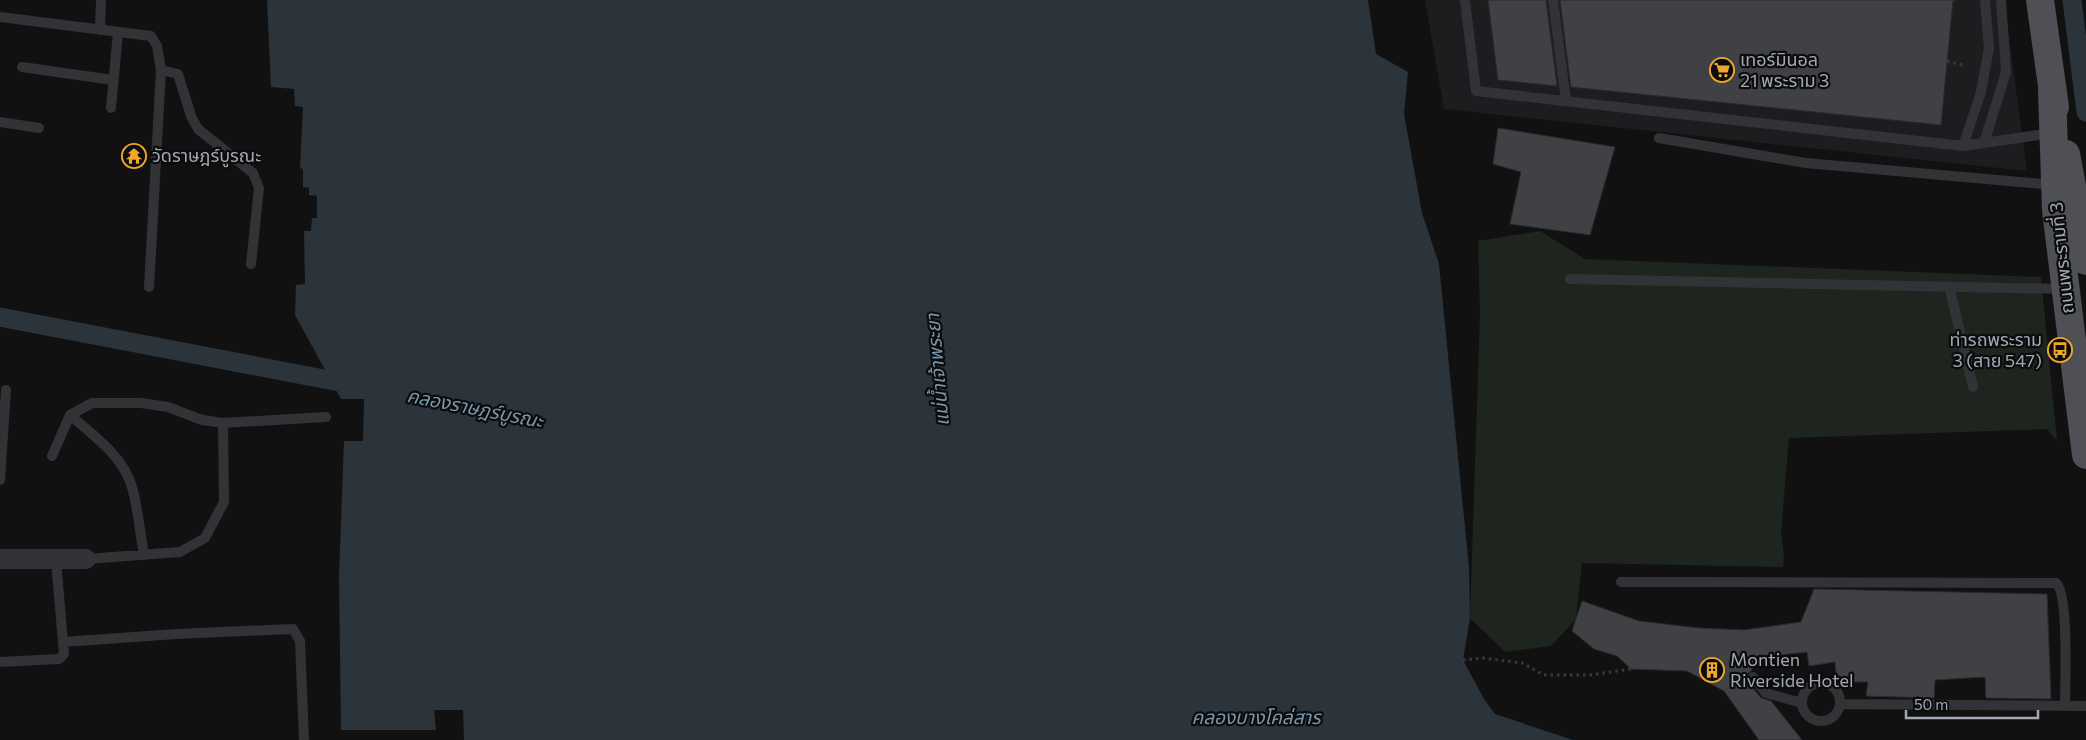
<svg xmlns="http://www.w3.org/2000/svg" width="2086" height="740" font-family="Commissioner,'Noto Sans Thai',sans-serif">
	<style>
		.built { fill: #1d1d1f }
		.green { fill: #1d251e }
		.water { fill: #2a343a }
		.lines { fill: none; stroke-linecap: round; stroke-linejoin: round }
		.canal { stroke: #2a343a; stroke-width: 19 }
		.building { fill: #404145; stroke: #2b2b2e }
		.path { stroke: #383a3e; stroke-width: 3; stroke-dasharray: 2.5 4; stroke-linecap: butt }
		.service { stroke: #323337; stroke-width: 10 }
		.minor { stroke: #323337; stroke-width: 20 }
		.primary { stroke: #4e5056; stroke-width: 28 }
		.labels { text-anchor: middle; stroke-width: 4.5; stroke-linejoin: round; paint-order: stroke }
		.poi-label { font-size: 18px; fill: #a2a8b3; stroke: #0c0c0d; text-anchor: start }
		.street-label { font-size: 18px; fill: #a2a8b3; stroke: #0c0c0d }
		.water-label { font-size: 19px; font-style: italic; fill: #7897ae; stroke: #0c0c0d }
	</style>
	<rect width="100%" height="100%" fill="#111112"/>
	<!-- built -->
	<path class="built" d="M 1425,0 L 2004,0 L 2027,171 L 1444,109 Z"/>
	<!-- green -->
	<path class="green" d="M 1540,231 L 1585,259 L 2041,277 L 2057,441 L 2047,429 L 1789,438 L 1781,533 L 1784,556 L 1783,567 L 1582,563 L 1576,619 L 1551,646 L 1505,652 L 1470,618 L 1480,311 L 1478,241 Z"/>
	<!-- water -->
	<path class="water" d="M 267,0 L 1368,0 L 1376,54 L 1408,72 L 1404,114 L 1422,213 L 1439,264 L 1469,568 L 1470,618 L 1463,660 L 1484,699 L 1495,714 L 1573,740 L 464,740 L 463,710 L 434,710 L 436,730 L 341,730 L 339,576 L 344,441 L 363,441 L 364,399 L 341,399 L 295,315 L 296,285 L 305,284 L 304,231 L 311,231 L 312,218 L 317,218 L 317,196 L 309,195 L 309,188 L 303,187 L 303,169 L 300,168 L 303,107 L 295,106 L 294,89 L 271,87 Z"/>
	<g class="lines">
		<!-- canal -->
		<path class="canal" d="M 2072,0 L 2086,112
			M 0,317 L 355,385"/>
	</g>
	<!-- building -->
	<path class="building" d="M 1488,0 L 1546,0 L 1557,86 L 1498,80 Z
		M 1560,0 L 1953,0 L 1941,125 L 1571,87 Z
		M 1498,128 L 1615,147 L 1590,235 L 1510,224 L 1521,172 L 1493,164 Z
		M 1814,589 L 2047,594 L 2051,699 L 1986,698 L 1985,677 L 1935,680 L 1934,698 L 1866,696 L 1868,682 L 1837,682 L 1835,662 L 1809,666 L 1807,652 L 1754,658 L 1752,670 L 1746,675 L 1747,681 L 1761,698 L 1771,701 L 1802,740 L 1759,740 L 1724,691 L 1687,671 L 1631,669 L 1617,656 L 1594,649 L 1572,631 L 1582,601 L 1639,621 L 1699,628 L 1744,630 L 1801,622 Z"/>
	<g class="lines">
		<!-- path -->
		<path class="path" d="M 1953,1 L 1954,0
			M 1947,61 L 1966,66
			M 1463,660 L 1482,658 L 1522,663 L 1544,675 L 1590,675 L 1631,669"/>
		<!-- service -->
		<path class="service" d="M 1465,0 L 1476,91 L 1963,146 L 2052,133
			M 1553,0 L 1566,101
			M 0,17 L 151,36 L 157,46 L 161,70 L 178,74 L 191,116 L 198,129 L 253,173 L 259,188 L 251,264
			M 100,30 L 101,0
			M 22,67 L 113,80
			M 111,108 L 118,32
			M 0,122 L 39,128
			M 1659,138 L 1806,163 L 2054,185
			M 1984,143 L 2006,72 L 2001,0
			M 1963,146 L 1981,92 L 1989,48 L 1985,0
			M 1570,279 L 2063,289
			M 1949,286 L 1973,387
			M 149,287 L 161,70
			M 70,415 C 93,435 123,456 132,487 C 138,508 140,533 144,555
			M 52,456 L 70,415 L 92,403 L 141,403 L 168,407 L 202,420 L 223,423 L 326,417
			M 0,480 L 6,390
			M 86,559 L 180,552 L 205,538 L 224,502 L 223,423
			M 1621,582 L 2056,583 C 2069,593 2065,685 2065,706
			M 63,642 L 176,634 L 293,629 L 300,641 L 304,740
			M 0,662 L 59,659 L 64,654 L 56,560
			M 1753,677 L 1766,693 L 1802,703
			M1802 702a19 19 0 1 1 38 0a19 19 0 1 1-38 0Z
			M 1840,704 L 2086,706"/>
		<!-- minor -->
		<path class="minor" d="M 0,559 L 86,559"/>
		<!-- primary -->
		<path class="primary" d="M 2040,0 L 2055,107
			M 2052,91 L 2056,210 L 2086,455
			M 2066,154 L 2086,261"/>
	</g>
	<!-- icons -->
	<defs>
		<symbol id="supermarket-ring" viewBox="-11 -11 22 22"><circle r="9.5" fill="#0c0c0d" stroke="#f0a82b" stroke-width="1.5"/><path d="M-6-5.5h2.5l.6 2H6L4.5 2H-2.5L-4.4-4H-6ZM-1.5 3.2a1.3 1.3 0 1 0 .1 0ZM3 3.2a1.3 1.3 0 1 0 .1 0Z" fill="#f0a82b"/></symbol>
		<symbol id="temple-ring" viewBox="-11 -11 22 22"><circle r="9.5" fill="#0c0c0d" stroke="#f0a82b" stroke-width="1.5"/><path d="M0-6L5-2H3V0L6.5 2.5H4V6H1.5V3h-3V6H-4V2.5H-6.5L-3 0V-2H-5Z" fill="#f0a82b"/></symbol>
		<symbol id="bus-ring" viewBox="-11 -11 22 22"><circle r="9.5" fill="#0c0c0d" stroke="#f0a82b" stroke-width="1.5"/><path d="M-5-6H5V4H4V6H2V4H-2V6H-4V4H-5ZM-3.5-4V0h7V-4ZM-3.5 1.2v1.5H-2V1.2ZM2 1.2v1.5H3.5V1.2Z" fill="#f0a82b"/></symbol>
		<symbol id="building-ring" viewBox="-11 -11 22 22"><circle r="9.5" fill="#0c0c0d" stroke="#f0a82b" stroke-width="1.5"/><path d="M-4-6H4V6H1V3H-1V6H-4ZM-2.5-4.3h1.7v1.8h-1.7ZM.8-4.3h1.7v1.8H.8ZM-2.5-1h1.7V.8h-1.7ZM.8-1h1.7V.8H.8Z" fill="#f0a82b"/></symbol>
	</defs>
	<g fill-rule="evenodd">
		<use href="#supermarket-ring" x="1708" y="56" width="28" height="28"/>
		<use href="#temple-ring" x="120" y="142" width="28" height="28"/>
		<use href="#bus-ring" x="2046" y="336" width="28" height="28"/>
		<use href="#building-ring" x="1698" y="656" width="28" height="28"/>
	</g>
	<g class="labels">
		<!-- poi labels -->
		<g class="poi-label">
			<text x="1740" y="66">เทอร์มินอล<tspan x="1740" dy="21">21 พระราม 3</tspan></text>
			<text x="152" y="162">วัดราษฎร์บูรณะ</text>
			<text x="2042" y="346" text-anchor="end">ท่ารถพระราม<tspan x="2042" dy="21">3 (สาย 547)</tspan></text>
			<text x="1730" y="666">Montien<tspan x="1730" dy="21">Riverside Hotel</tspan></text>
		</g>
		<!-- street labels -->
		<g class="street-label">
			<text transform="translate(2062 258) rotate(-96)" y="6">ถนนพระรามที่ 3</text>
		</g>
		<!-- water labels -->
		<g class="water-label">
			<text transform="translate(937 370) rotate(-95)" y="7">แม่น้ำเจ้าพระยา</text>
			<text transform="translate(475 408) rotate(11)" y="7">คลองราษฎร์บูรณะ</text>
			<text x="1256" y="724">คลองบางโคล่สาร</text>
		</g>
	</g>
	<!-- scale -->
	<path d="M1906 710v8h132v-8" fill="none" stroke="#a2a8b3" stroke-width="2.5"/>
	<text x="1914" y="710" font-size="15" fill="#a2a8b3" stroke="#0c0c0d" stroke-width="4" paint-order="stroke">50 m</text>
</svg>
